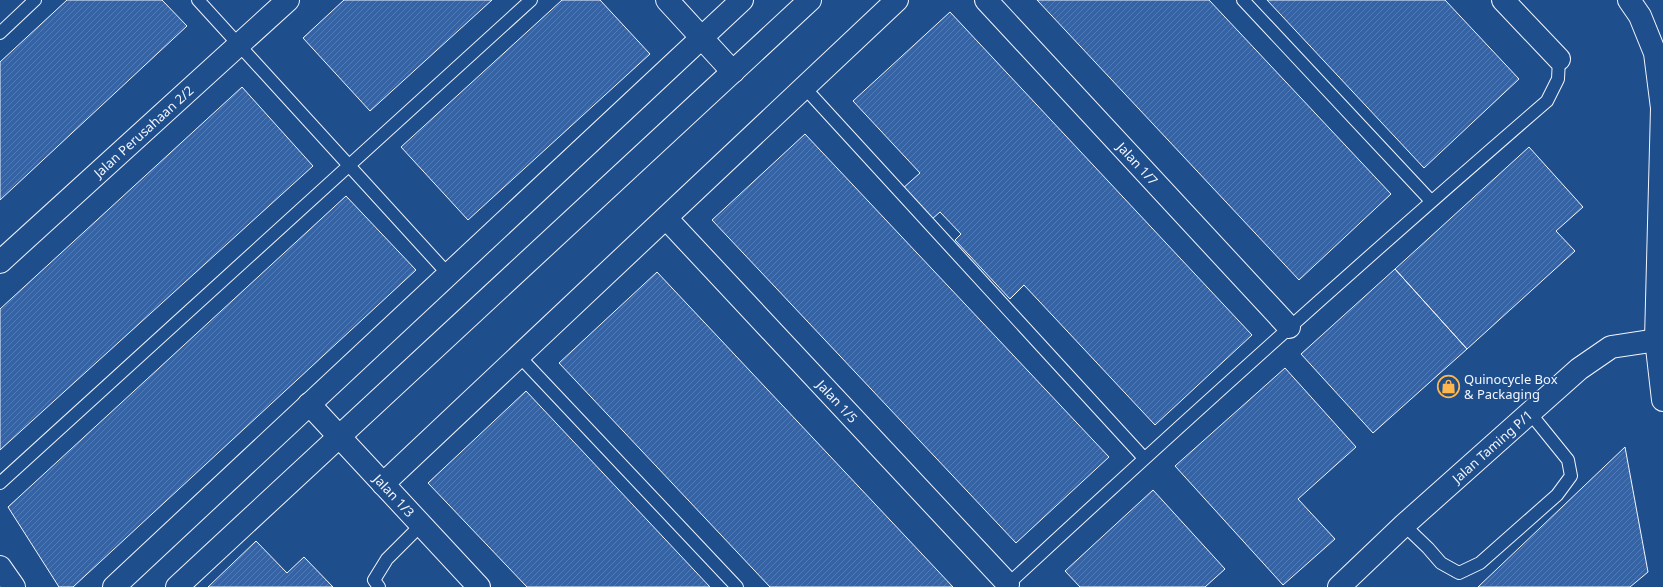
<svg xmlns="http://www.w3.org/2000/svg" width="1663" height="587" font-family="'Noto Sans',sans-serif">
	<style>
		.building { fill: url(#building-hatch); stroke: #f2f6ff }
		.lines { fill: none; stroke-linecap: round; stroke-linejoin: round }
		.service-casing { stroke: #f2f6ff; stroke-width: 14 }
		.minor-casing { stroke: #f2f6ff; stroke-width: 24 }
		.tertiary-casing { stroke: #f2f6ff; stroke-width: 24 }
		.service { stroke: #1f4e8c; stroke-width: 12 }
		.minor { stroke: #1f4e8c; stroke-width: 22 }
		.tertiary { stroke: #1f4e8c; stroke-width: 22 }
		.labels { text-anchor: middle; stroke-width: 3; stroke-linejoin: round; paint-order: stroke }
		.street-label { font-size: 13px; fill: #f2f6ff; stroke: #1f4e8c }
		.poi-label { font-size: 13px; fill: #f2f6ff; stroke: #1f4e8c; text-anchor: start }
	</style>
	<defs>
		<pattern id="building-hatch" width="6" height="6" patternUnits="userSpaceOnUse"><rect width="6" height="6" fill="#3563a3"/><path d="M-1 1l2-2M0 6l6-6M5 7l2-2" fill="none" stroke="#537ab1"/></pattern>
	</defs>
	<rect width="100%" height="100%" fill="#1f4e8c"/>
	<!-- building -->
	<path class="building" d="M 67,0 L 162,0 L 187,26 L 0,200 L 0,62 Z
		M 344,0 L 492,0 L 370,111 L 303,38 Z
		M 562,0 L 600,0 L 650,54 L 468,220 L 401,147 Z
		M 1037,0 L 1209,0 L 1391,194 L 1299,280 Z
		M 1267,0 L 1445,0 L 1519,79 L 1424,168 Z
		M 950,12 L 1252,335 L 1155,425 L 1024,285 L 1010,299 L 955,240 L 961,234 L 940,212 L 931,220 L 902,189 L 920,173 L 853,101 Z
		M 242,87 L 313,166 L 0,450 L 0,309 Z
		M 805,134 L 1109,457 L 1016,543 L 712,220 Z
		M 1529,147 L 1583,207 L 1556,231 L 1575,251 L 1467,349 L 1395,269 Z
		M 346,196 L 416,270 L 73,587 L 59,587 L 8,507 Z
		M 1395,269 L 1467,349 L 1373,433 L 1301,354 Z
		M 657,272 L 953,587 L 770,587 L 559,363 Z
		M 1285,368 L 1356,447 L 1298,499 L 1335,539 L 1283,585 L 1175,466 Z
		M 526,391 L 710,587 L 527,587 L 428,483 Z
		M 1625,447 L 1648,572 L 1630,587 L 1478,587 Z
		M 1153,490 L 1225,569 L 1205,587 L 1080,587 L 1065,571 Z
		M 256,541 L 287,573 L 304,557 L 333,587 L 208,587 Z"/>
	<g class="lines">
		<defs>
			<path id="service" d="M 198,0 L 448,274
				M 1243,0 L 1431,201
				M 0,33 L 35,0
				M 804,87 L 1144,458
				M 519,356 L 737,587
				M 0,483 L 531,0
				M 1404,525 L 1428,548 L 1441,563 L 1459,573 L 1480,563 L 1557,495 L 1571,476 L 1568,460 L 1530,413
				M 379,587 L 374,580 L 387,559 L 421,525
				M 1005,587 C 1183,422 1363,260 1547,101 L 1558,79 L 1559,59"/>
			<g id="minor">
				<path d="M 667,0 L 733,72"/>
				<path id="s1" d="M 986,0 L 1289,327"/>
				<path d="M 1503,0 L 1559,59"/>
				<path d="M 1629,0 L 1640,16 L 1655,53 L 1662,108 L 1656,339 L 1663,400"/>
				<path id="s2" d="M 666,218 L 1008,584"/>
				<path id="s3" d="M 0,262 L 288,0"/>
				<path id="s4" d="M 309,404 L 479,587"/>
				<path d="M 383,484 L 897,0"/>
				<path d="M 0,567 L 14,587"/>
				<path id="s5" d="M 1339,587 L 1404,525 L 1579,369 L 1611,347 L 1663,339"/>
			</g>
			<path id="tertiary" d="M 114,587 L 742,0
				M 177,587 L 810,0"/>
		</defs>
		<!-- service casing -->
		<use href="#service" class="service-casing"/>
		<!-- minor casing -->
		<use href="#minor" class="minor-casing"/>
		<!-- tertiary casing -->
		<use href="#tertiary" class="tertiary-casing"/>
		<!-- service -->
		<use href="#service" class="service"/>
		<!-- minor -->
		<use href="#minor" class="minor"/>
		<!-- tertiary -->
		<use href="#tertiary" class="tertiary"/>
	</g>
	<!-- icons -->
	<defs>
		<symbol id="shop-ring" viewBox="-11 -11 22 22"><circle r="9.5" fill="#1f4e8c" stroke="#ffb74d" stroke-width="1.5"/><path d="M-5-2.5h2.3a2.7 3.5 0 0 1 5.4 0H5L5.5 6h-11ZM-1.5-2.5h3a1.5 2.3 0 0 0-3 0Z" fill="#ffb74d"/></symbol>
	</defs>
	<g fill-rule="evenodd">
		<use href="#shop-ring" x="1436" y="374" width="25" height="25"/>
	</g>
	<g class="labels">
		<!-- street labels -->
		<g class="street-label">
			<text dy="5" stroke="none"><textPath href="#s3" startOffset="194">Jalan Perusahaan 2/2</textPath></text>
			<text dy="5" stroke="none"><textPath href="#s1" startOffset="223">Jalan 1/7</textPath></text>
			<text dy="5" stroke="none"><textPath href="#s2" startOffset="251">Jalan 1/5</textPath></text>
			<text dy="5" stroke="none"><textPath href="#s5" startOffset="208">Jalan Taming P/1</textPath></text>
			<text dy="5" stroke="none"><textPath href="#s4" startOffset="125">Jalan 1/3</textPath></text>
		</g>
		<!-- poi labels -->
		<g class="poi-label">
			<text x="1464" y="384">Quinocycle Box<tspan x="1464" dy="15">&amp; Packaging</tspan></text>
		</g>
	</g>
</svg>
